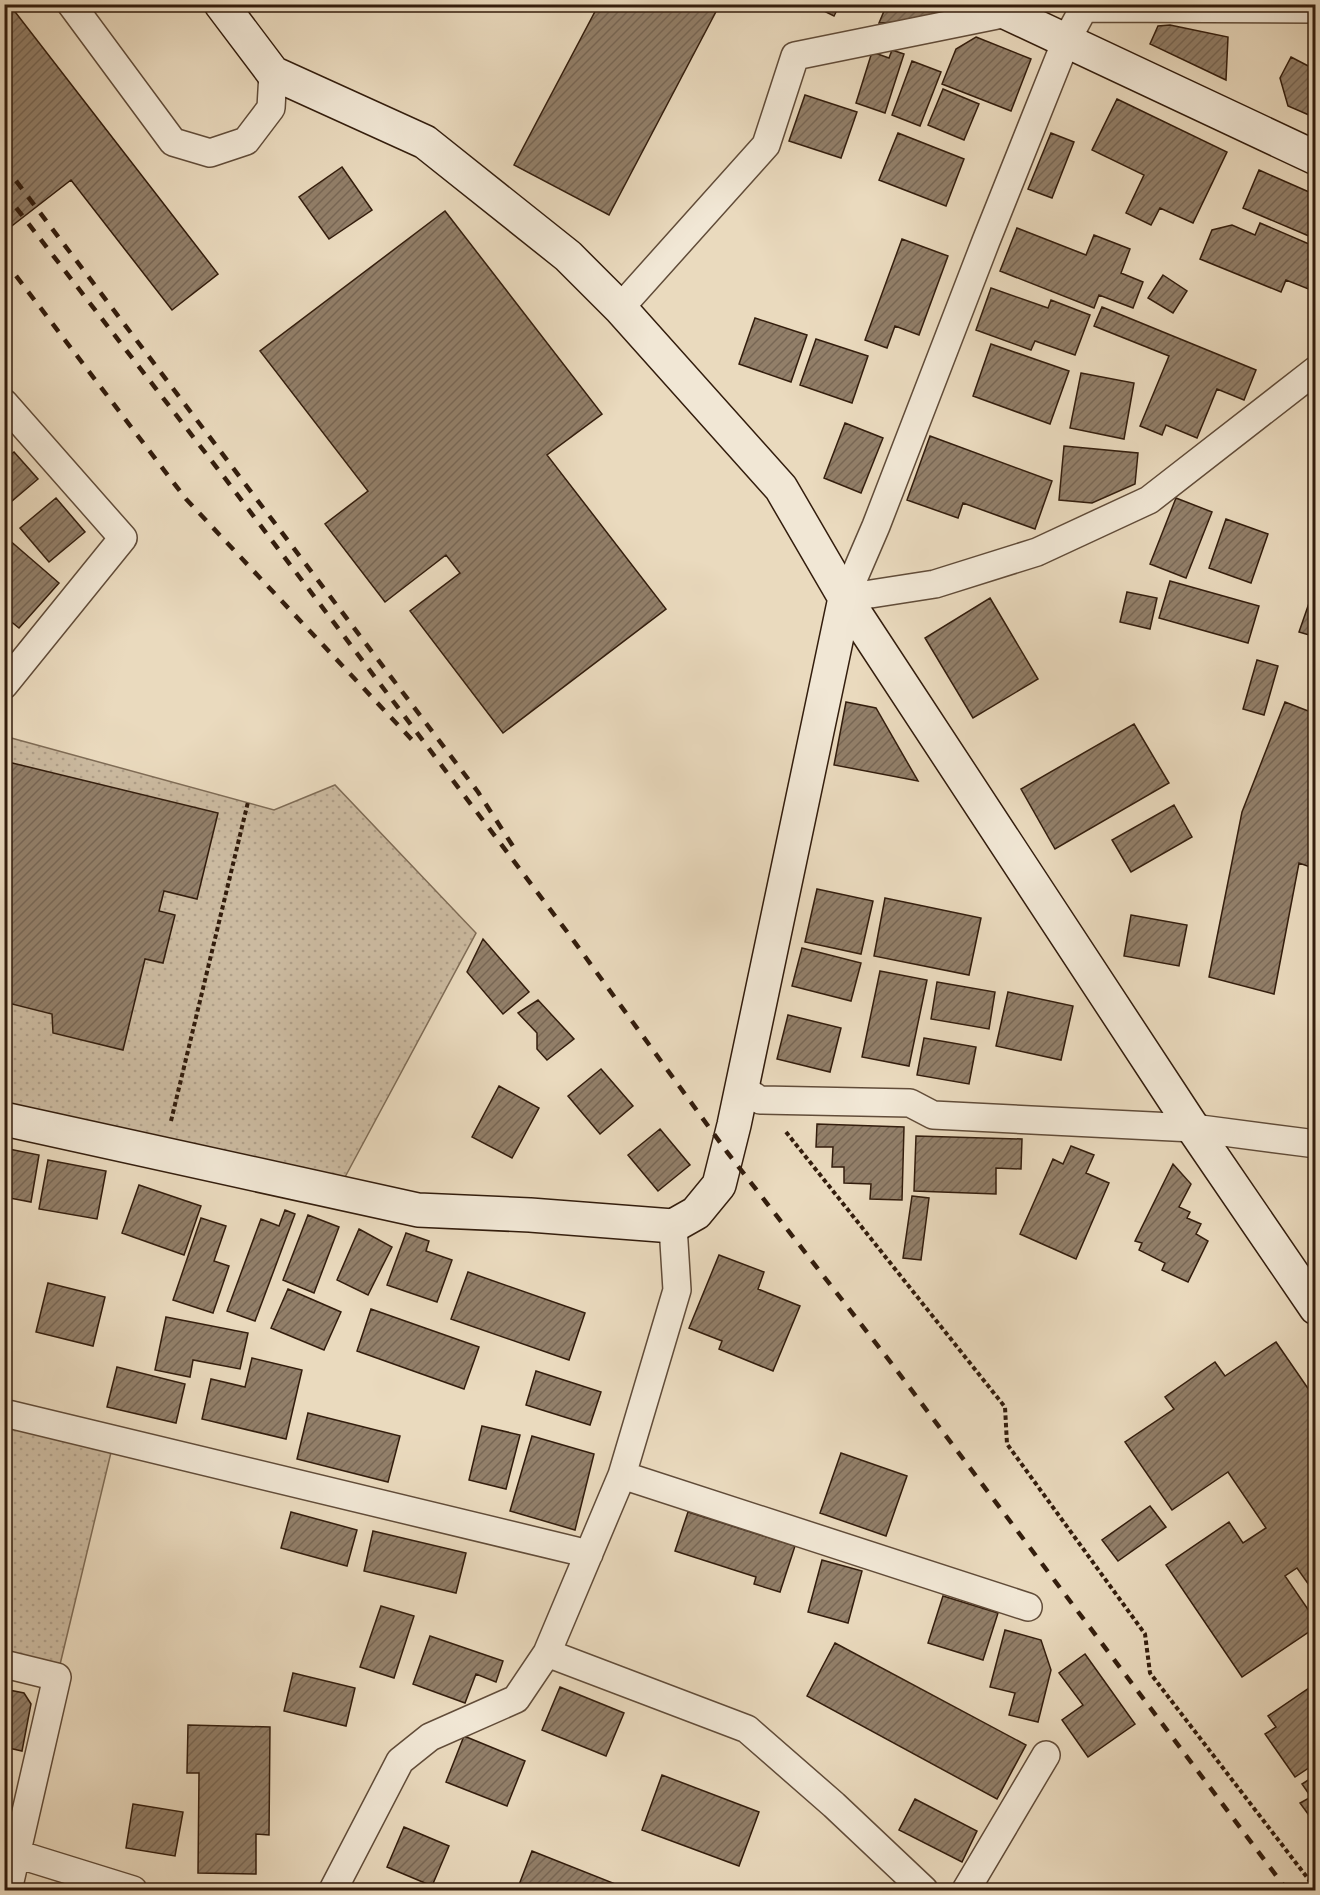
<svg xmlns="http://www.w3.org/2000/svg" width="1320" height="1895" font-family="'IM FELL Double Pica',serif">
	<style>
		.park { fill: url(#park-dots); stroke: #7f6c56; stroke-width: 1.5 }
		.building { fill: url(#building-hatch); stroke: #331d0d; stroke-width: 1.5 }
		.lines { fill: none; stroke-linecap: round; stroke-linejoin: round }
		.street-casing { stroke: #614c39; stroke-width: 30 }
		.secondary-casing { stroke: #331d0d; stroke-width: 36 }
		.path { stroke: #331d0d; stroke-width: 4; stroke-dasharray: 4.5 3; stroke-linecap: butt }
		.street { stroke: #f1e7d5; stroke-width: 27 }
		.secondary { stroke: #f1e7d5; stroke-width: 33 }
		.rail { stroke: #331d0d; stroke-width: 4.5; stroke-dasharray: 10 10; stroke-linecap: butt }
	</style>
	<defs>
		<pattern id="park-dots" width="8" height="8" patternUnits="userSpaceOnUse" patternTransform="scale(1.5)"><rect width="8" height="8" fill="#cbbaa0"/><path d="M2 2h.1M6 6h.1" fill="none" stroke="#af9f89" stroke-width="1.8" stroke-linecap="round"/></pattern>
		<pattern id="building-hatch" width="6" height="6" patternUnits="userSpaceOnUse" patternTransform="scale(1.5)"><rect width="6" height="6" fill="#927f69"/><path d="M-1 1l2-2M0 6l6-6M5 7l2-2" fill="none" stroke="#786755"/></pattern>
	</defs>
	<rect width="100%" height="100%" fill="#eadabe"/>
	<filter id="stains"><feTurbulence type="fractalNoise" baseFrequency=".00333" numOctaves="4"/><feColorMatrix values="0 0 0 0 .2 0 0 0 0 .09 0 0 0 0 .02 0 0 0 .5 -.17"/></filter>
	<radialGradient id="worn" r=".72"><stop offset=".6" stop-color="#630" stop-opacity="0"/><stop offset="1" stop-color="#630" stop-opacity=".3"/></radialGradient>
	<!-- park -->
	<path class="park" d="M 4,736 L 274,810 L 335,785 L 476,933 L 337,1192 L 5,1119 Z
		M 5,1413 L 114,1440 L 57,1677 L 5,1664 Z"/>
	<!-- building -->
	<path class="building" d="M 4,4 L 9,4 L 218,274 L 172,310 L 71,180 L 4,232 L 4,106 L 11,101 L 4,92 Z
		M 599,4 L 720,4 L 609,215 L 514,165 Z
		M 810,4 L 840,4 L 834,16 Z
		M 887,4 L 927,4 L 946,13 L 941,20 L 879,23 Z
		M 1170,25 L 1228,37 L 1226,80 L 1150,44 L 1158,26 Z
		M 976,37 L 1031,59 L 1011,111 L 942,84 L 956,49 Z
		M 892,50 L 904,54 L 885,113 L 856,103 L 872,52 L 889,58 Z
		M 1291,57 L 1316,70 L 1316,118 L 1288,106 L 1280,78 Z
		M 912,61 L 941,72 L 920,126 L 892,115 Z
		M 943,89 L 979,104 L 964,140 L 928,125 Z
		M 805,95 L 857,112 L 841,158 L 789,141 Z
		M 1117,99 L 1227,152 L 1193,223 L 1160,208 L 1151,225 L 1126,213 L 1144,175 L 1092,150 Z
		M 898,133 L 964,159 L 946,206 L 879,180 Z
		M 1051,133 L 1074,142 L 1052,198 L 1028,189 Z
		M 342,167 L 372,210 L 329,239 L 299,197 Z
		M 1259,170 L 1316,195 L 1316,239 L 1243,208 Z
		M 445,211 L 602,414 L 547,455 L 666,609 L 503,733 L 410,611 L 460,573 L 446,555 L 385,602 L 325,524 L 368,491 L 260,351 Z
		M 1260,223 L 1316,247 L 1316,292 L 1286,280 L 1281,292 L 1200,259 L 1212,230 L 1232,225 L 1255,235 Z
		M 1017,228 L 1086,255 L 1094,235 L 1130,249 L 1121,273 L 1143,282 L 1133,308 L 1099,295 L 1094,308 L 1000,271 Z
		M 902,239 L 948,256 L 919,335 L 895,326 L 887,348 L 865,340 Z
		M 1163,275 L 1187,291 L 1173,313 L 1148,298 Z
		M 991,288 L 1048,308 L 1051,300 L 1090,315 L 1075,355 L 1035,341 L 1031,350 L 976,330 Z
		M 1102,307 L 1256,370 L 1244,400 L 1217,389 L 1197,438 L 1166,425 L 1162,435 L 1140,426 L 1169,356 L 1094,326 Z
		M 755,318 L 807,335 L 791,382 L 739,364 Z
		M 816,339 L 868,356 L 852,403 L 800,385 Z
		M 991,344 L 1069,371 L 1050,424 L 973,396 Z
		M 1081,373 L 1134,383 L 1124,439 L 1070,428 Z
		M 845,423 L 883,438 L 861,493 L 824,478 Z
		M 930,436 L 1052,481 L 1035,529 L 963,503 L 958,518 L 907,500 Z
		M 1064,446 L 1138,453 L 1135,484 L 1092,503 L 1059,500 Z
		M 14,452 L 38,479 L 5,507 L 4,460 Z
		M 56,498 L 85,532 L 49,562 L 20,528 Z
		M 1176,498 L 1212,512 L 1186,578 L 1150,564 Z
		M 1226,519 L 1268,534 L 1251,583 L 1209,568 Z
		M 8,539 L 59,583 L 19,628 L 4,616 L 4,543 Z
		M 1170,581 L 1259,606 L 1248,643 L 1159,618 Z
		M 1316,583 L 1316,637 L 1299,632 Z
		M 1127,592 L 1157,598 L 1150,629 L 1120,622 Z
		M 990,598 L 1038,679 L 973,718 L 925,638 Z
		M 1257,660 L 1278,666 L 1264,715 L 1243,709 Z
		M 846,702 L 876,708 L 918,781 L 834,765 Z
		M 1285,702 L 1316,714 L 1316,869 L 1299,863 L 1274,994 L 1209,977 L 1242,812 Z
		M 1134,724 L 1169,783 L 1055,849 L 1021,789 Z
		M 4,761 L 218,813 L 197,899 L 164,891 L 159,911 L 175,915 L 163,963 L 145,959 L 123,1050 L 53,1033 L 52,1014 L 4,1002 Z
		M 1174,805 L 1192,837 L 1131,872 L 1112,840 Z
		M 817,889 L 873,901 L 861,954 L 805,942 Z
		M 885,898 L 981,918 L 969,975 L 874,956 Z
		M 1131,915 L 1187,925 L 1179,966 L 1124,956 Z
		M 483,939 L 529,992 L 503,1014 L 467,972 Z
		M 802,948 L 861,963 L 851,1001 L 792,986 Z
		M 880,971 L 927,980 L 909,1066 L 862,1057 Z
		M 937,982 L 995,992 L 989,1029 L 931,1019 Z
		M 1008,992 L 1073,1006 L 1061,1060 L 996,1046 Z
		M 538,1000 L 574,1039 L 547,1060 L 537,1049 L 537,1033 L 518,1013 Z
		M 788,1015 L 841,1028 L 830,1072 L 777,1059 Z
		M 924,1038 L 976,1047 L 969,1084 L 917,1075 Z
		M 601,1069 L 633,1106 L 600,1134 L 568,1096 Z
		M 499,1086 L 539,1108 L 512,1158 L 472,1137 Z
		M 817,1124 L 904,1127 L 902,1200 L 870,1199 L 871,1184 L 844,1183 L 844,1167 L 832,1167 L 833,1147 L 816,1147 Z
		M 660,1129 L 690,1165 L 658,1191 L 628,1155 Z
		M 916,1136 L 1022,1139 L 1021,1169 L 996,1168 L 996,1194 L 914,1191 Z
		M 1071,1146 L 1094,1155 L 1086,1173 L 1109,1183 L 1076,1259 L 1020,1234 L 1053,1159 L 1063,1164 Z
		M 4,1148 L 39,1155 L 31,1202 L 4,1197 Z
		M 48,1160 L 106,1171 L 97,1219 L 39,1209 Z
		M 1173,1164 L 1191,1184 L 1179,1207 L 1190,1212 L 1187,1218 L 1201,1224 L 1196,1234 L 1208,1241 L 1188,1282 L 1162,1270 L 1165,1263 L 1139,1250 L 1142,1243 L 1135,1241 Z
		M 139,1185 L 201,1206 L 184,1255 L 122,1233 Z
		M 912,1196 L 929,1198 L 921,1260 L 903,1258 Z
		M 285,1210 L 295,1214 L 255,1321 L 227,1311 L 261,1219 L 279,1226 Z
		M 308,1215 L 339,1227 L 314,1293 L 283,1280 Z
		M 201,1218 L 226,1226 L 214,1261 L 229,1266 L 213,1313 L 173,1300 Z
		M 359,1229 L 392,1247 L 368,1295 L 337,1280 Z
		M 406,1233 L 429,1241 L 426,1251 L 452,1260 L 437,1302 L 387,1285 Z
		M 719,1255 L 764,1272 L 758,1289 L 800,1306 L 773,1371 L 719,1349 L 722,1341 L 689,1328 Z
		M 468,1272 L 585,1313 L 569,1360 L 451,1319 Z
		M 48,1283 L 105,1297 L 93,1346 L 36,1332 Z
		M 288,1289 L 341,1312 L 324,1350 L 271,1328 Z
		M 371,1309 L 479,1347 L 464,1389 L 357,1351 Z
		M 166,1317 L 248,1333 L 240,1369 L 193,1360 L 190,1377 L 155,1370 Z
		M 1276,1342 L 1316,1400 L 1316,1595 L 1297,1568 L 1285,1576 L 1316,1621 L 1316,1627 L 1242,1677 L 1166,1565 L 1229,1522 L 1243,1543 L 1266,1528 L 1228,1472 L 1172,1510 L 1125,1442 L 1174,1409 L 1165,1397 L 1215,1362 L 1225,1376 Z
		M 252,1358 L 302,1370 L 286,1439 L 202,1419 L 211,1379 L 245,1387 Z
		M 117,1367 L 185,1384 L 176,1423 L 107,1407 Z
		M 536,1371 L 601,1392 L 590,1425 L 526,1405 Z
		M 308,1413 L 400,1436 L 388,1482 L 297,1459 Z
		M 482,1426 L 520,1435 L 506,1489 L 469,1480 Z
		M 532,1436 L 594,1454 L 575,1530 L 510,1511 Z
		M 841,1453 L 907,1476 L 886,1536 L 820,1513 Z
		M 1150,1506 L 1166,1527 L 1118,1561 L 1102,1540 Z
		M 291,1512 L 357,1530 L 347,1566 L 281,1548 Z
		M 688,1512 L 795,1546 L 780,1592 L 754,1584 L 756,1577 L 675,1551 Z
		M 373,1531 L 466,1553 L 456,1593 L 364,1571 Z
		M 822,1560 L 862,1571 L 848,1623 L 808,1612 Z
		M 943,1596 L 998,1613 L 983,1660 L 928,1643 Z
		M 381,1606 L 414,1616 L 394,1678 L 360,1667 Z
		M 1005,1630 L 1041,1640 L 1051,1670 L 1038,1722 L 1009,1715 L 1015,1693 L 990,1687 Z
		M 430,1636 L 503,1661 L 496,1682 L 476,1674 L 465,1703 L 413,1684 Z
		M 835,1643 L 1026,1745 L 997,1799 L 807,1696 Z
		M 1085,1654 L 1135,1724 L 1088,1757 L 1062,1720 L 1083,1705 L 1059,1673 Z
		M 293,1673 L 355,1688 L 346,1726 L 284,1711 Z
		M 1315,1684 L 1316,1763 L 1295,1777 L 1265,1734 L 1276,1727 L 1268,1716 Z
		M 560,1687 L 624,1713 L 606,1756 L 542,1730 Z
		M 4,1689 L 24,1693 L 31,1704 L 22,1751 L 4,1747 Z
		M 188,1725 L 270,1727 L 269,1835 L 256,1834 L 256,1874 L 198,1873 L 199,1773 L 187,1773 Z
		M 464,1736 L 525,1761 L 507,1806 L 446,1782 Z
		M 662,1775 L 759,1812 L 739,1866 L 642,1830 Z
		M 1316,1775 L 1316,1825 L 1300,1803 L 1311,1797 L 1302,1784 Z
		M 915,1799 L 977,1831 L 962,1862 L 899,1830 Z
		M 133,1804 L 183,1812 L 175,1856 L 126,1848 Z
		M 404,1827 L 449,1846 L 432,1886 L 387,1867 Z
		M 532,1851 L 623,1887 L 621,1890 L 517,1890 Z"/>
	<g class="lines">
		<defs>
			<path id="street" d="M 71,4 L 173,142 L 210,153 L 246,141 L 271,108 L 273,73
				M 1085,8 L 1316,9
				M 620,308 L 766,145 L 795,56 L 1007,13
				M 4,403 L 123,538 L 4,685
				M 845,598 L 876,526 L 986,241 L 1066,41 L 1086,4
				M 845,598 L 935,584 L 1037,552 L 1149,500 L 1316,370
				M 742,1089 L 760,1100 L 910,1103 L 933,1115 L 1193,1128 L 1316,1144
				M 4,1413 L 589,1554
				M 622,1475 L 1028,1607
				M 547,1653 L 747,1729 L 834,1805 L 924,1890
				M 4,1664 L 57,1677 L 8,1890
				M 17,1854 L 133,1890
				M 333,1890 L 400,1761 L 430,1737 L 516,1699 L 547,1653 L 622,1475 L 677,1290 L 673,1226
				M 966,1890 L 1046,1755"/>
			<path id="secondary" d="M 221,4 L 273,73 L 425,142 L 568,256 L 620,308 L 781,488 L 845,598 L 1193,1128 L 1316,1308
				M 988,4 L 1316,158
				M 4,1119 L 418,1210 L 530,1215 L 673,1226 L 696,1213 L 719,1185 L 734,1125 L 845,598"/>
		</defs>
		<!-- street casing -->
		<use href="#street" class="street-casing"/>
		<!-- secondary casing -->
		<use href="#secondary" class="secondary-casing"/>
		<!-- path -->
		<path class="path" d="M 171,1121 L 248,802
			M 786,1132 L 1005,1407 L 1007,1444 L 1145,1634 L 1150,1673 L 1316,1889"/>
		<!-- street -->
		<use href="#street" class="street"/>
		<!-- secondary -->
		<use href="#secondary" class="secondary"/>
		<!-- rail -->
		<path class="rail" d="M 4,165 L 478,792 L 518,854
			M 4,192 L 221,473 L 568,933 L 727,1152 L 892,1364 L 1287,1890
			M 4,260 L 186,499 L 414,742"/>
	</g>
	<!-- margin -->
	<rect width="1320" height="1895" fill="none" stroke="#eadabe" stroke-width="24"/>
	<rect x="6" y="6" width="1308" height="1883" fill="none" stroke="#331d0d" stroke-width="3"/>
	<rect x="12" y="12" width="1296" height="1871" fill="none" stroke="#331d0d" stroke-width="1.5"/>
	<rect width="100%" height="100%" filter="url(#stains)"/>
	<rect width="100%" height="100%" fill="url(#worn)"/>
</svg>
